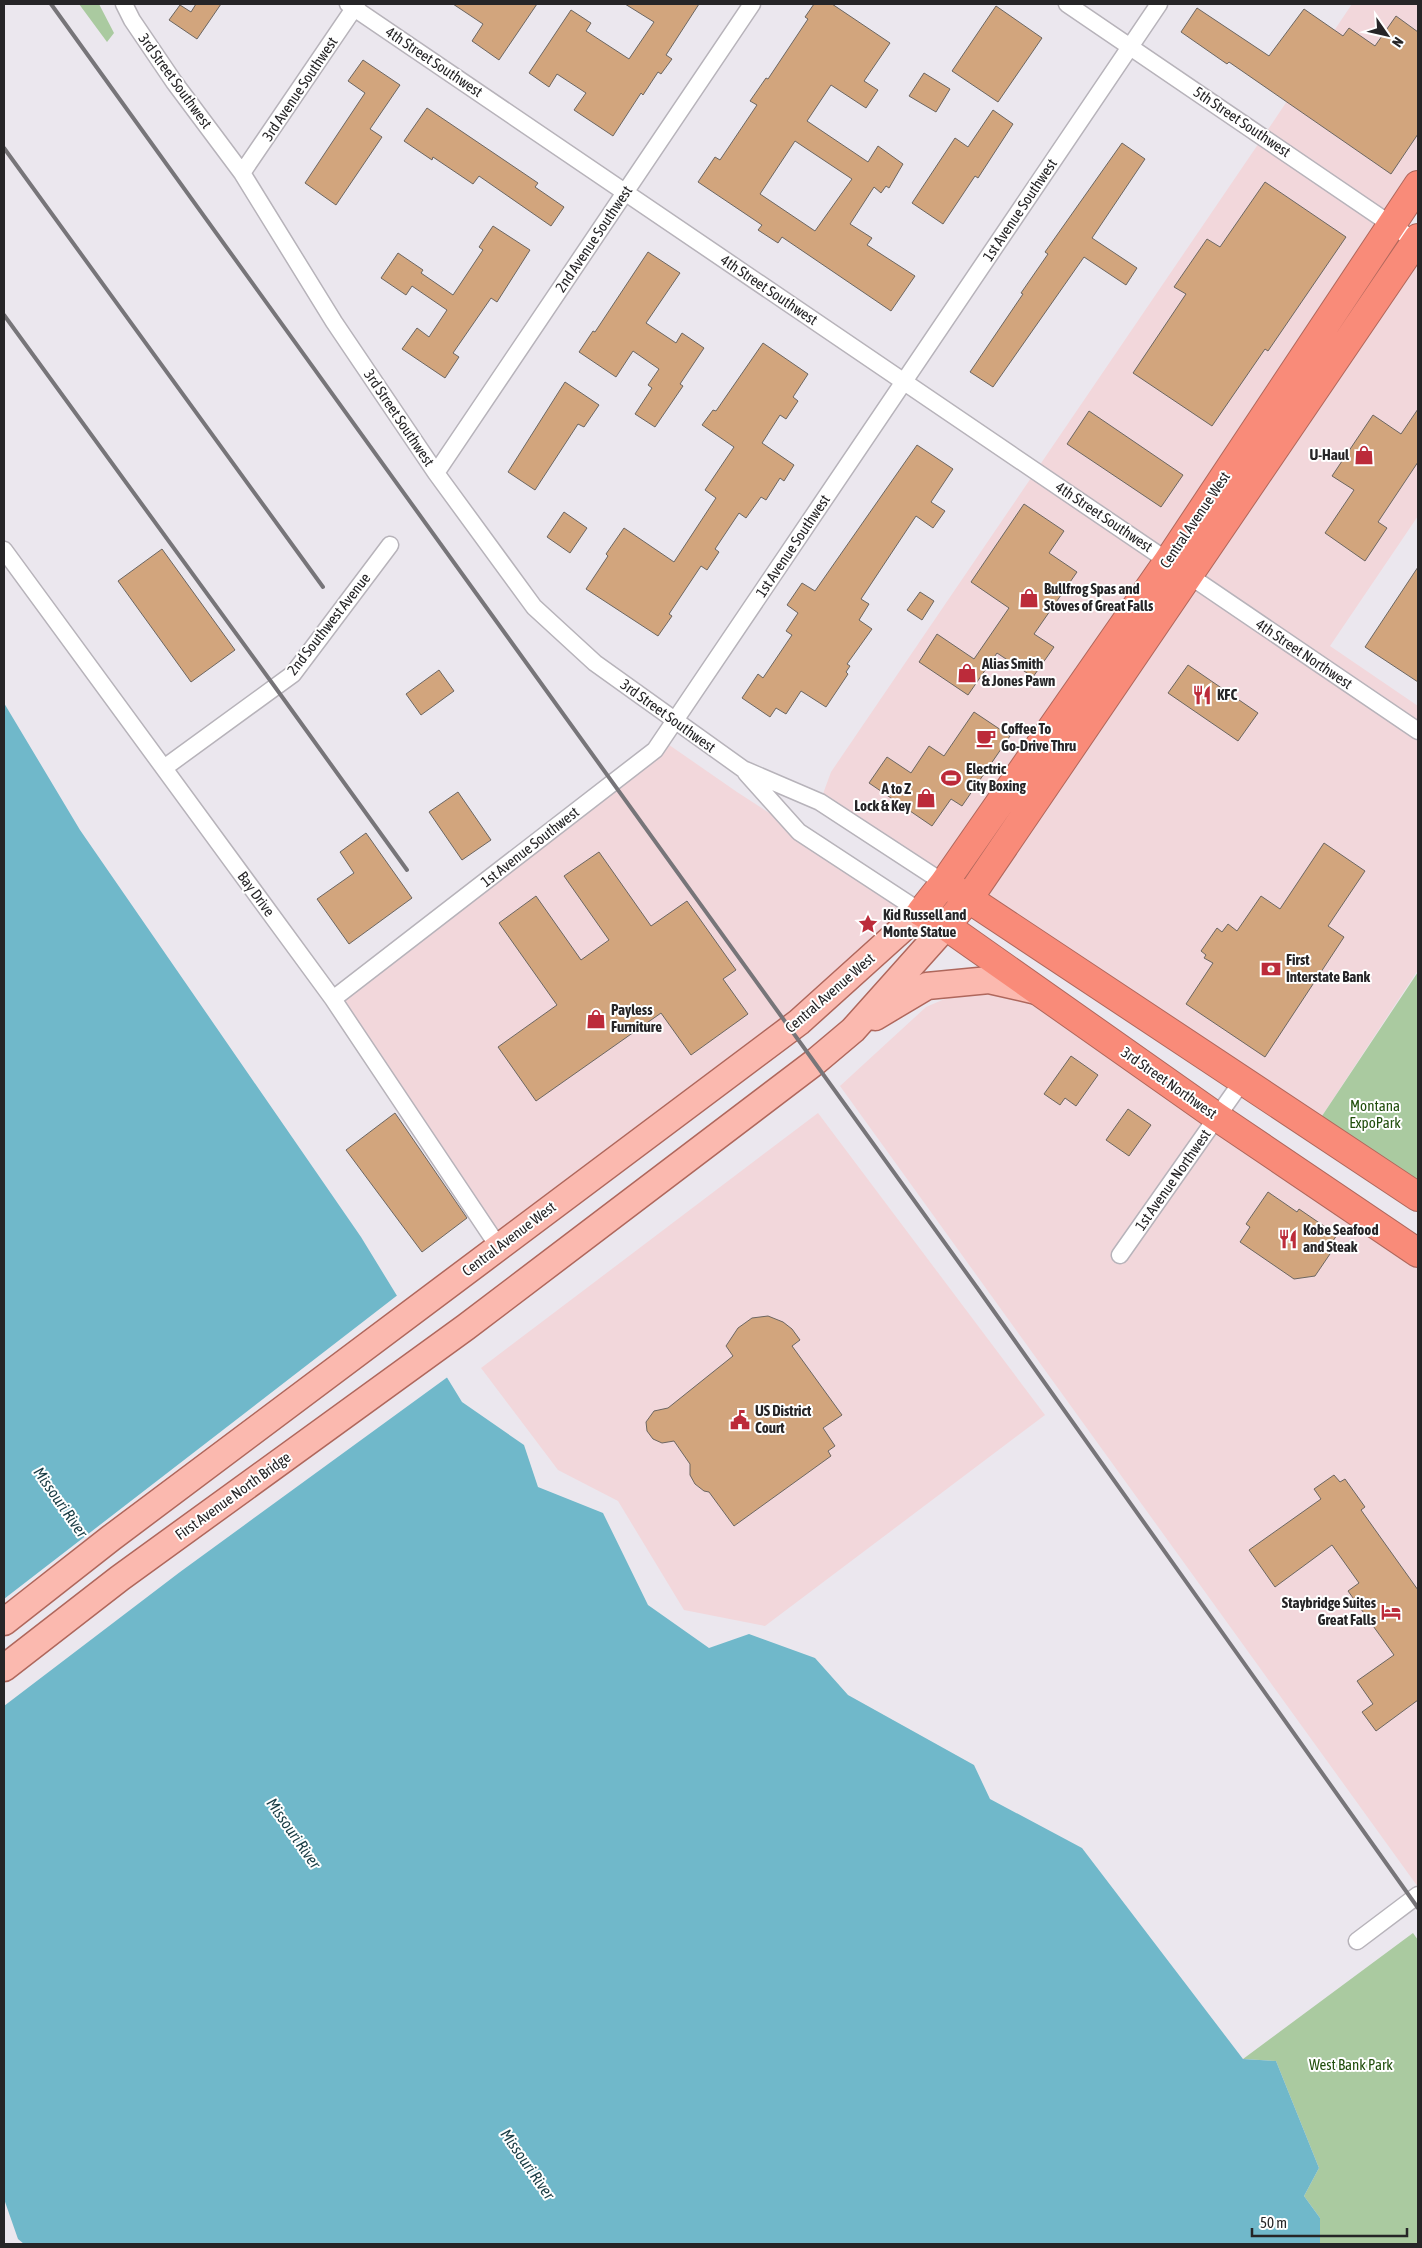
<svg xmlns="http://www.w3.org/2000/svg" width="1422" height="2248" font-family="'Asap Condensed',sans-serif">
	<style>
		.commercial { fill: #f2d7db }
		.green { fill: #aacaa0 }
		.water { fill: #70b8ca }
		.pier { fill: #ebe7ee }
		.building { fill: #d2a57d; stroke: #6c6661; fill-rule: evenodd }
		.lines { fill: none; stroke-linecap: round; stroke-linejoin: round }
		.street-casing { stroke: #b7b3ba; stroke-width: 19 }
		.primary-casing { stroke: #af675c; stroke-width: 29 }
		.highway-casing { stroke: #af675c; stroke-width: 30 }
		.street { stroke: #fff; stroke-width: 16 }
		.primary { stroke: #fbb9af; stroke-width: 26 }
		.highway { stroke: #f98b79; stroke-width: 28 }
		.rail { stroke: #777579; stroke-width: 4 }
		.labels { text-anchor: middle; stroke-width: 4; stroke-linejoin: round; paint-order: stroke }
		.street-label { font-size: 15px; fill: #262527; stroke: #fff }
		.poi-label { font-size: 15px; font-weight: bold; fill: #262527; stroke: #fff; text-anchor: start }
		.park-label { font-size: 15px; fill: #214e0c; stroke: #fff }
		.water-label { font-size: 16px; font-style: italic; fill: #193c44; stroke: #fff }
	</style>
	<rect width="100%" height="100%" fill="#ebe7ee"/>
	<!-- commercial -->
	<path class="commercial" d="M 1352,4 L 1418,4 L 1418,181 L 944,883 L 820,802 L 831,772 L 1263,137 Z
		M 1418,238 L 1418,516 L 1330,646 L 1418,706 L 1418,970 L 1314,1128 L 969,898 Z
		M 662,740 L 737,792 L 921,912 L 498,1246 L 333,999 Z
		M 989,980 L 1037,991 L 1418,1252 L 1418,1887 L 840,1086 L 926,1007 Z
		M 818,1113 L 1045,1415 L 765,1626 L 684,1610 L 618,1501 L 558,1470 L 481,1368 Z"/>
	<!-- green -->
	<path class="green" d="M 79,4 L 99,4 L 114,33 L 107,42 Z
		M 1418,972 L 1418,1197 L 1314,1128 Z
		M 1413,1933 L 1418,1940 L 1418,2244 L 1320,2244 L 1320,2218 L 1304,2196 L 1319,2168 L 1276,2061 L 1243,2059 Z"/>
	<!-- water -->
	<path class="water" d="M 4,703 L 80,830 L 361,1237 L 462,1402 L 524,1445 L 538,1487 L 603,1513 L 648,1605 L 709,1648 L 749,1634 L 815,1658 L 848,1695 L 974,1765 L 990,1799 L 1082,1848 L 1243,2059 L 1276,2061 L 1319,2168 L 1304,2196 L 1320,2218 L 1320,2244 L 24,2244 L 18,2239 L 4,2199 Z"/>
	<!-- pier -->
	<path class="pier" d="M 399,1294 L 449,1376 L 180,1572 L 4,1706 L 4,1599 Z"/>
	<!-- building -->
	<path class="building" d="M 196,4 L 221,4 L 197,39 L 169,20 L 180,5 L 191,12 Z
		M 453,4 L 537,4 L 499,60 L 472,41 L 483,24 Z
		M 625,4 L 699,4 L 666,55 L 672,59 L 661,74 L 658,72 L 643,95 L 641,93 L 613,136 L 574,110 L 586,93 L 557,74 L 549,87 L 529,73 L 571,10 L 591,23 L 586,31 L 629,59 L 654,22 Z
		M 814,4 L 832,4 L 890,43 L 864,81 L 878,90 L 866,108 L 831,85 L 807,121 L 868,162 L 878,146 L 903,164 L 889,188 L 886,186 L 881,193 L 874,187 L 850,224 L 872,238 L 867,245 L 915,276 L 891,311 L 782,237 L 778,243 L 758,230 L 762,225 L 698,182 L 715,157 L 720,160 L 757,105 L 750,101 L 766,78 L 768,79 L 808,19 L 805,17 ZM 795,141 L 852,179 L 815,231 L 760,194 Z
		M 996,6 L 1042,38 L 998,102 L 952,71 Z
		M 1197,8 L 1269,56 L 1304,9 L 1343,36 L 1349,28 L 1375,46 L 1396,16 L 1418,32 L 1418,134 L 1391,174 L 1229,62 L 1227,64 L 1181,32 Z
		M 363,60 L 400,85 L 370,129 L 382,137 L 336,205 L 305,183 L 365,93 L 348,81 Z
		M 924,73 L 950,89 L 936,112 L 909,96 Z
		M 427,108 L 538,183 L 535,187 L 564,207 L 551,226 L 479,176 L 473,184 L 433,157 L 432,160 L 404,141 Z
		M 993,110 L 1013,124 L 978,178 L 975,176 L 943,224 L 912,203 L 955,138 L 968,147 Z
		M 1122,143 L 1145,159 L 1092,238 L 1137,268 L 1126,285 L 1084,257 L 993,387 L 970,372 L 1023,294 L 1021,293 L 1048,254 L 1045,252 Z
		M 1265,182 L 1346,237 L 1268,351 L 1265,349 L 1212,426 L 1133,373 L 1186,294 L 1174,287 L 1207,239 L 1220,247 Z
		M 493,226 L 530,250 L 497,302 L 491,298 L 453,353 L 459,357 L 445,378 L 402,349 L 417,328 L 429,337 L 447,310 L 412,286 L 406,295 L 381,278 L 398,253 L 423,270 L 421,273 L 453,295 L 483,250 L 479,247 Z
		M 648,252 L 680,273 L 646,323 L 676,343 L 682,333 L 704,348 L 680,384 L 683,386 L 655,427 L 635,414 L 652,388 L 648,385 L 659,369 L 633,351 L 616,377 L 579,352 L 593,331 L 595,332 Z
		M 763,343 L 808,374 L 793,397 L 798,401 L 786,419 L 780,415 L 762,443 L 794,465 L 784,481 L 780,478 L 766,500 L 761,497 L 746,518 L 739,513 L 715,549 L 719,552 L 707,570 L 701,566 L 669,614 L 672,616 L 658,636 L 586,589 L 608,556 L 606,554 L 624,528 L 674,562 L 716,498 L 705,490 L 734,447 L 702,425 L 713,410 L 716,411 Z
		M 565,382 L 599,405 L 584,427 L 578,424 L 535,490 L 508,472 Z
		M 1418,409 L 1418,462 L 1378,522 L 1387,528 L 1365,561 L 1325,533 L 1354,490 L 1332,476 L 1373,415 L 1401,434 Z
		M 1089,411 L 1183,475 L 1161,507 L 1067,444 Z
		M 917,445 L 953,469 L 931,502 L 945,511 L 933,528 L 916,516 L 861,599 L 869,604 L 859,620 L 872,629 L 847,664 L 850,666 L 846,672 L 848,674 L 826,707 L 801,691 L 786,714 L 776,708 L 770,717 L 742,698 L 758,674 L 763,678 L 792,635 L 786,631 L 798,613 L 787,605 L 802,583 L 815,591 Z
		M 1024,504 L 1064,531 L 1049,553 L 1077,572 L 1034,634 L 1054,647 L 1033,677 L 997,653 L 968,695 L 919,662 L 937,634 L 974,659 L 1009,608 L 971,582 Z
		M 564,512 L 587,528 L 570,553 L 547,537 Z
		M 162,549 L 235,650 L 191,682 L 118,581 Z
		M 1418,567 L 1418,682 L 1365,647 Z
		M 920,592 L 934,601 L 922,620 L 907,610 Z
		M 1188,665 L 1258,713 L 1238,741 L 1168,693 Z
		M 439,670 L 454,691 L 421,715 L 406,694 Z
		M 974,712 L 1010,736 L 962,806 L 951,799 L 932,826 L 869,783 L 887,757 L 911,773 L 929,746 L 944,756 Z
		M 458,792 L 491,840 L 462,860 L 429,812 Z
		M 366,833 L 412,898 L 349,944 L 317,899 L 354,873 L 340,852 Z
		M 1324,843 L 1365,871 L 1328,926 L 1344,937 L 1265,1057 L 1186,1004 L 1213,963 L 1204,958 L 1206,955 L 1201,951 L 1217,928 L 1222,932 L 1228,924 L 1237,931 L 1261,896 L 1280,909 Z
		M 599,852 L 651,926 L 687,901 L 736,970 L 723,979 L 748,1014 L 691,1055 L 661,1013 L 536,1101 L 498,1047 L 557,1005 L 499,923 L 536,896 L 581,960 L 609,940 L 564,876 Z
		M 1071,1056 L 1098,1075 L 1076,1106 L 1065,1098 L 1060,1105 L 1044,1094 Z
		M 1128,1109 L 1151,1125 L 1129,1156 L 1106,1140 Z
		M 395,1113 L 467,1218 L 422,1252 L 346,1150 Z
		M 1268,1192 L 1297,1212 L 1299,1209 L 1337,1235 L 1328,1248 L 1332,1251 L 1315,1276 L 1294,1279 L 1240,1242 L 1250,1227 L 1246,1224 Z
		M 768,1316 L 783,1322 L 792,1329 L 800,1340 L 792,1346 L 842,1415 L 823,1428 L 835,1446 L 828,1451 L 831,1456 L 734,1526 L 709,1492 L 704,1491 L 695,1484 L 690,1475 L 690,1464 L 674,1441 L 662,1443 L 653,1439 L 647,1431 L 646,1422 L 654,1411 L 668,1408 L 733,1356 L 726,1346 L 738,1328 L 752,1318 Z
		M 1334,1475 L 1340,1482 L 1345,1479 L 1365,1507 L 1361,1510 L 1418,1590 L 1418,1700 L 1376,1731 L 1362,1712 L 1373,1704 L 1357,1681 L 1394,1655 L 1348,1591 L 1359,1583 L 1332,1545 L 1275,1587 L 1249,1550 L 1321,1499 L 1314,1489 Z"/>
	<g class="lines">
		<defs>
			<path id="street" d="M 124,4 L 132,20 L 174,82 L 242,173 L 334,322 L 436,473 L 534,607 L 595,663 L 743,769 L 820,802 L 944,883
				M 348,4 L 1418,731
				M 1067,4 L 1418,243
				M 242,173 L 357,4
				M 436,473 L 752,4
				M 4,550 L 333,999 L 498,1246
				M 164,768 L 293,674 L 390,545
				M 746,773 L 799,832 L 921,912
				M 333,999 L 655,750 L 1159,4
				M 1120,1255 L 1243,1080
				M 1357,1941 L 1418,1895"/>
			<path id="primary" d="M 875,1017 L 927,986 L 989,980 L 1037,991
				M 4,1622 L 111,1538 L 799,1022 L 921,912
				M 4,1668 L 120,1578 L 466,1327 L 815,1062 L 853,1030 L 946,926"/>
			<path id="highway" d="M 1418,185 L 1168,561 L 944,883 L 921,912 L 946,926 L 1217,1117 L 1418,1253
				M 954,889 L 1418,1197
				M 946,926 L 969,898 L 1418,238"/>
		</defs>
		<!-- street casing -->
		<use href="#street" class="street-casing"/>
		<!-- primary casing -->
		<use href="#primary" class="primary-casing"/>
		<!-- highway casing -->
		<use href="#highway" class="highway-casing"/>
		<!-- street -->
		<use href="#street" class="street"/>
		<!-- primary -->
		<use href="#primary" class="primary"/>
		<!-- highway -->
		<use href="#highway" class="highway"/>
		<!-- rail -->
		<path class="rail" d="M 51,4 L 978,1289 L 1418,1908
			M 4,148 L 323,587
			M 4,315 L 275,687 L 407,870"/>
	</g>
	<!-- icons -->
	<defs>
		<symbol id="shop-bare" viewBox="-9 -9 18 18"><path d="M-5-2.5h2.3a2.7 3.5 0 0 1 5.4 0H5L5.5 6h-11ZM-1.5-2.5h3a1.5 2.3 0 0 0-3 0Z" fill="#bc2b3a" stroke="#fff" stroke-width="2.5" paint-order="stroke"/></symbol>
		<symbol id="restaurant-bare" viewBox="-9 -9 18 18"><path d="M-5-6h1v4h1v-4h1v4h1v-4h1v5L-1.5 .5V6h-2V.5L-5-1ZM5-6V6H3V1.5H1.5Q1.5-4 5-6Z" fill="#bc2b3a" stroke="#fff" stroke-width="2.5" paint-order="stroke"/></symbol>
		<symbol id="cafe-bare" viewBox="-9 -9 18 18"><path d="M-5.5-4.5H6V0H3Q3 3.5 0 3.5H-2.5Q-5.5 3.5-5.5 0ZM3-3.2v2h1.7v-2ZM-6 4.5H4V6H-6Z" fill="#bc2b3a" stroke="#fff" stroke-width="2.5" paint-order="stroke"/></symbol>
		<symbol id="stadium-bare" viewBox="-9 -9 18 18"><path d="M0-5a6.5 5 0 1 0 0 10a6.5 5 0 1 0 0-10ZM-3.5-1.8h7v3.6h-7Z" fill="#bc2b3a" stroke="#fff" stroke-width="2.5" paint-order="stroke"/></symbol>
		<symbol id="sight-bare" viewBox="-9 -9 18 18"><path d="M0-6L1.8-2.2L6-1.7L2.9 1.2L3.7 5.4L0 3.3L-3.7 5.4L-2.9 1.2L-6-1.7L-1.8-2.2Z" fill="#bc2b3a" stroke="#fff" stroke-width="2.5" paint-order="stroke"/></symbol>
		<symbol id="bank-bare" viewBox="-9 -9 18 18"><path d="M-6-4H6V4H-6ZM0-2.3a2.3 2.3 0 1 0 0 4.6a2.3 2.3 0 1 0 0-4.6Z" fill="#bc2b3a" stroke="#fff" stroke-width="2.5" paint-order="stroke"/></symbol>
		<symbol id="civic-bare" viewBox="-9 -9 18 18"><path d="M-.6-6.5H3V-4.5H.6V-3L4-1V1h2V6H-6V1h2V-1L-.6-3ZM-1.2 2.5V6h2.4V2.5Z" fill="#bc2b3a" stroke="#fff" stroke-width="2.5" paint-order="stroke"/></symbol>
		<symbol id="hotel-bare" viewBox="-9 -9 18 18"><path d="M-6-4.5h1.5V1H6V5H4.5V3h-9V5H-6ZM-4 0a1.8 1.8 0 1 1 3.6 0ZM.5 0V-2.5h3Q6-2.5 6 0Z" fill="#bc2b3a" stroke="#fff" stroke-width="2.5" paint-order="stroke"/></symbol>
	</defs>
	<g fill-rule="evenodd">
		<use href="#shop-bare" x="1350" y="441" width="28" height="28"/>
		<use href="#shop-bare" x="1015" y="584" width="28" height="28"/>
		<use href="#shop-bare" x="953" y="659" width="28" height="28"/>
		<use href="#restaurant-bare" x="1188" y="681" width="28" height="28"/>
		<use href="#cafe-bare" x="972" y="724" width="28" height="28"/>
		<use href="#stadium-bare" x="937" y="764" width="28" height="28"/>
		<use href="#shop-bare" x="912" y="784" width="28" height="28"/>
		<use href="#sight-bare" x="854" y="910" width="28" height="28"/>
		<use href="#bank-bare" x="1257" y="955" width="28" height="28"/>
		<use href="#shop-bare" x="582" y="1005" width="28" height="28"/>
		<use href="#restaurant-bare" x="1274" y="1225" width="28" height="28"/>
		<use href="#civic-bare" x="726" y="1406" width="28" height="28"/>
		<use href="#hotel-bare" x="1377" y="1598" width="28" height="28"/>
	</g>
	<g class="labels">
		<!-- street labels -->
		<g class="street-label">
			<text transform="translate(434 62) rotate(34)" y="5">4th Street Southwest</text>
			<text transform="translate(175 81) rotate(54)" y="5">3rd Street Southwest</text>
			<text transform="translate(300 89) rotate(-56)" y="5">3rd Avenue Southwest</text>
			<text transform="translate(1242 122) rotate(34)" y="5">5th Street Southwest</text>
			<text transform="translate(1020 210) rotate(-56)" y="5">1st Avenue Southwest</text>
			<text transform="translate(594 239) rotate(-56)" y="5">2nd Avenue Southwest</text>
			<text transform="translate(769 290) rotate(34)" y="5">4th Street Southwest</text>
			<text transform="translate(399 418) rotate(56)" y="5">3rd Street Southwest</text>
			<text transform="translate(1104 517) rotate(34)" y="5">4th Street Southwest</text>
			<text transform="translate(1195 520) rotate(-56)" y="5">Central Avenue West</text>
			<text transform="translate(793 546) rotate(-56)" y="5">1st Avenue Southwest</text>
			<text transform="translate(329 624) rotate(-52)" y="5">2nd Southwest Avenue</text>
			<text transform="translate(1304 654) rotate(34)" y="5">4th Street Northwest</text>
			<text transform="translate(668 716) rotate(36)" y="5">3rd Street Southwest</text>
			<text transform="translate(530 847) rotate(-38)" y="5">1st Avenue Southwest</text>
			<text transform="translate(256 894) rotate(54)" y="5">Bay Drive</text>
			<text transform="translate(830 993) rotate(-41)" y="5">Central Avenue West</text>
			<text transform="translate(1169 1083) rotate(35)" y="5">3rd Street Northwest</text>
			<text transform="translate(1173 1180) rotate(-55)" y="5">1st Avenue Northwest</text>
			<text transform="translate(509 1239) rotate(-37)" y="5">Central Avenue West</text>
			<text transform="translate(233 1496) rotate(-36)" y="5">First Avenue North Bridge</text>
		</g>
		<!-- poi labels -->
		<g class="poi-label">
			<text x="1349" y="460" text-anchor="end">U-Haul</text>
			<text x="1044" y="594">Bullfrog Spas and<tspan x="1044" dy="17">Stoves of Great Falls</tspan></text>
			<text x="982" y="669">Alias Smith<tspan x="982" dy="17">&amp; Jones Pawn</tspan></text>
			<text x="1217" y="700">KFC</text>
			<text x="1001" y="734">Coffee To<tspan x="1001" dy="17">Go-Drive Thru</tspan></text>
			<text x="966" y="774">Electric<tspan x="966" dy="17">City Boxing</tspan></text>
			<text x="911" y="794" text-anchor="end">A to Z<tspan x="911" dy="17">Lock &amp; Key</tspan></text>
			<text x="883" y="920">Kid Russell and<tspan x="883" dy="17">Monte Statue</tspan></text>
			<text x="1286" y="965">First<tspan x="1286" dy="17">Interstate Bank</tspan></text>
			<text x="611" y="1015">Payless<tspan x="611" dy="17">Furniture</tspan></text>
			<text x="1303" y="1235">Kobe Seafood<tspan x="1303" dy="17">and Steak</tspan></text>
			<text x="755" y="1416">US District<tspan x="755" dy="17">Court</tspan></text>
			<text x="1376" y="1608" text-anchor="end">Staybridge Suites<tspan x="1376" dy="17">Great Falls</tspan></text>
		</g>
		<!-- park labels -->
		<g class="park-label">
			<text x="1375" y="1111">Montana<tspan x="1375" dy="17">ExpoPark</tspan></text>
			<text x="1351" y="2070">West Bank Park</text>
		</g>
		<!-- water labels -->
		<g class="water-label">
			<text transform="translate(61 1502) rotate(55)" y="6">Missouri River</text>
			<text transform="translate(294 1833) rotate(55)" y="6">Missouri River</text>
			<text transform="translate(528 2164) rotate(55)" y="6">Missouri River</text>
		</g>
	</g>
	<!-- border -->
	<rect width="1422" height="2248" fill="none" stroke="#262527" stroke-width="10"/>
	<!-- north arrow -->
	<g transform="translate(1387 35) rotate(124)" stroke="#ffffff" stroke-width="4" paint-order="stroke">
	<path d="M0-4L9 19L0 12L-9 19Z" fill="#262527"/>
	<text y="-8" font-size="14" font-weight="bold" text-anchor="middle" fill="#262527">N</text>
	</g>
	<!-- scale -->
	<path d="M1252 2228v8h155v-8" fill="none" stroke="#262527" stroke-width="2.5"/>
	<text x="1260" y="2228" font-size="15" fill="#262527" stroke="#ffffff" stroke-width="4" paint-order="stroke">50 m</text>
</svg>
